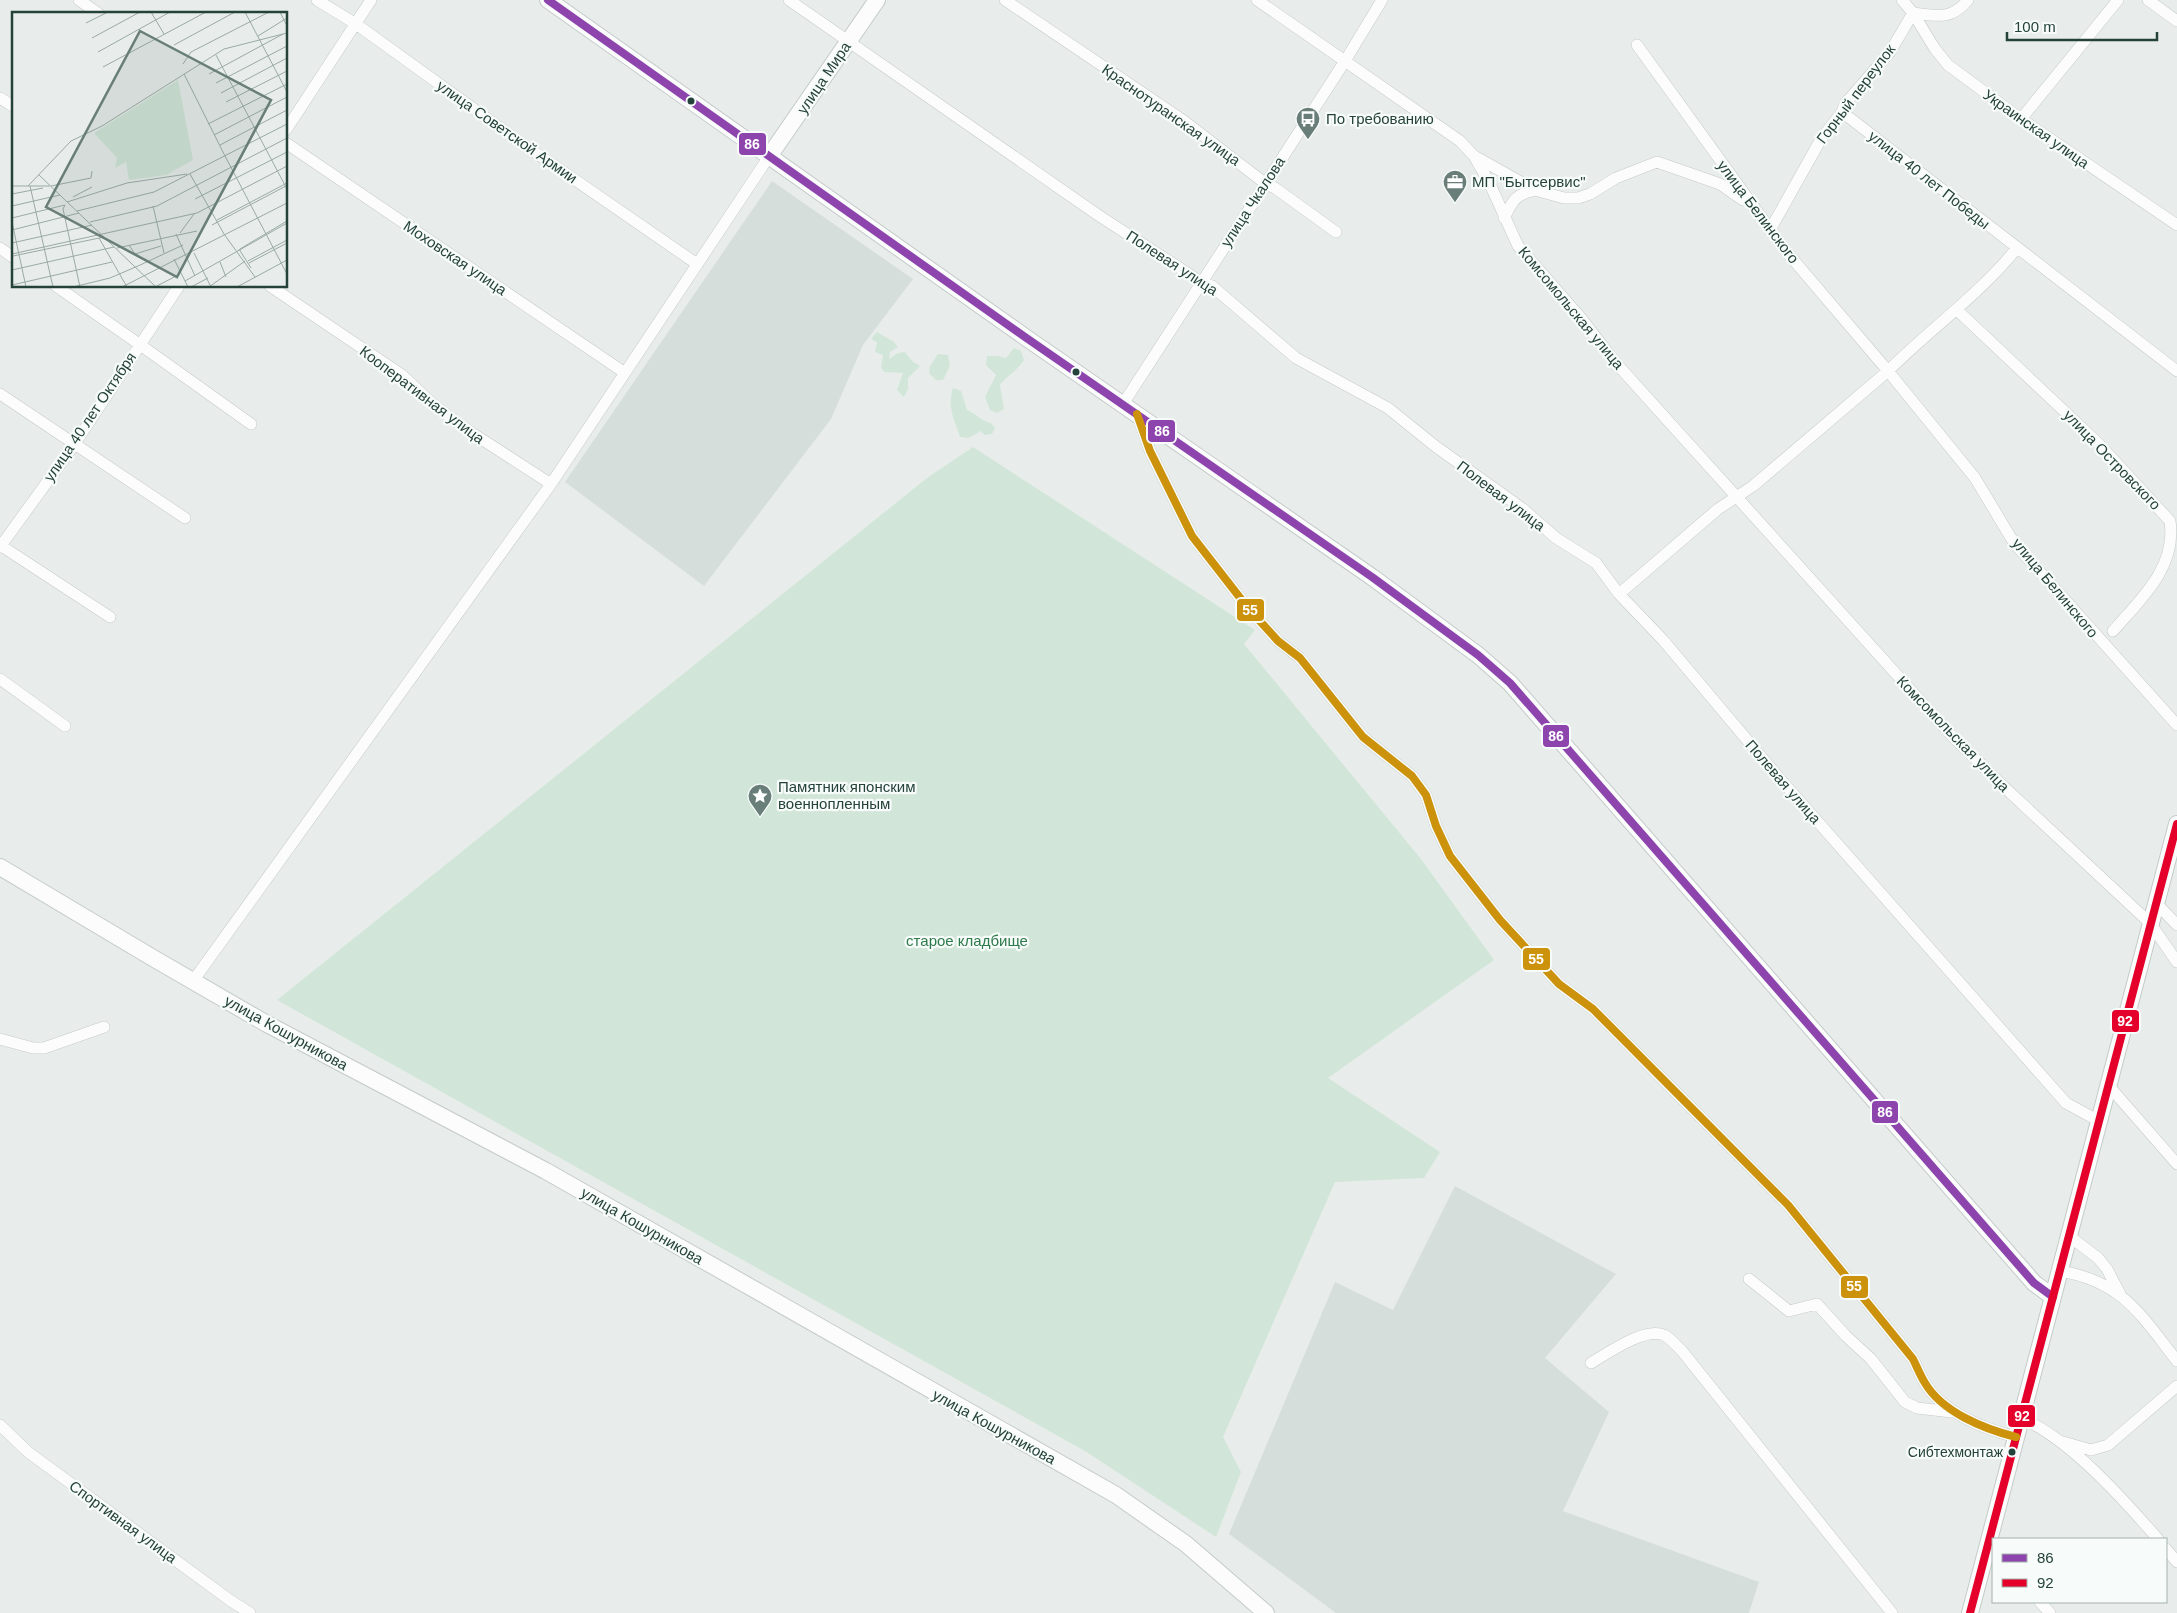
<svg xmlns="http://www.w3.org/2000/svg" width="2177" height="1613" font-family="Arial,sans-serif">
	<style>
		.built { fill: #d6dedb }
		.green { fill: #d1e6d8 }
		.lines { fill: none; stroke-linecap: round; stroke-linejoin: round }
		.street-casing { stroke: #c5cac8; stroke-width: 12 }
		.secondary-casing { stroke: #c3cbc8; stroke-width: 18 }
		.street { stroke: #fcfcfc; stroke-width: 11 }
		.secondary { stroke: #fcfcfc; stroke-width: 16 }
		.bus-1-casing { stroke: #f7fbf9; stroke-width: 11 }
		.bus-2-casing { stroke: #f7fbf9; stroke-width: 11 }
		.bus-3-casing { stroke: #f7fbf9; stroke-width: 11 }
		.bus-1 { stroke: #8e44ad; stroke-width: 8 }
		.bus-2 { stroke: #e4002b; stroke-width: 8 }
		.bus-3 { stroke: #cd920c; stroke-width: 8 }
		.bus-dot { fill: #24423a; stroke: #f7fbf9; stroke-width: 2 }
		.labels { text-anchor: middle; stroke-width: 4.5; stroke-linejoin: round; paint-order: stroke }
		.bus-label { font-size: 14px; fill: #24423a; stroke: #f7fbf9; text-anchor: end }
		.street-label { font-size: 15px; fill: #24423a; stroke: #f7fbf9 }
		.poi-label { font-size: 15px; fill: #24423a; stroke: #f7fbf9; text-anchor: start }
		.park-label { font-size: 15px; fill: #2d7a4b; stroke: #f7fbf9 }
		.inset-road { fill: none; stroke: #9aa9a4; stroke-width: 1 }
		.view { fill: #697e78; fill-opacity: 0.15; stroke: #697e78; stroke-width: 2.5 }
		.inset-edge { fill: none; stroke: #24423a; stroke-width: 2.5 }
		.line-badge { stroke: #f7fbf9; stroke-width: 2 }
		.badge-label { font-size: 14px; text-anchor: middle; font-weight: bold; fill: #fff }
	</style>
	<rect width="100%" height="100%" fill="#e8edeb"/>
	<!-- built -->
	<path class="built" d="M 772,181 L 913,279 L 863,345 L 831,419 L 704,586 L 565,482 Z
		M 1455,1186 L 1616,1274 L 1545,1358 L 1609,1412 L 1563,1511 L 1759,1582 L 1749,1613 L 1336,1613 L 1229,1534 L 1335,1282 L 1393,1310 Z"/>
	<!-- green -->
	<path class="green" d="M 877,332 L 894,342 L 898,347 L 890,352 L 889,359 L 898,353 L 905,352 L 912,361 L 920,366 L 908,378 L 908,389 L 904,397 L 897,390 L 903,373 L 884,372 L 881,367 L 883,355 L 875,352 L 877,342 L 871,339 Z
		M 1014,348 L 1021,351 L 1024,360 C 1017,371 1008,375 1000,385 L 1004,409 L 997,413 L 990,410 L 985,397 L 996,375 L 986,365 L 987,356 L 998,356 L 1006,358 Z
		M 938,354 L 948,355 L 950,366 L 943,380 L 936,380 L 929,373 L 930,366 Z
		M 953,388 L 961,391 L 967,410 C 976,414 983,422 991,423 L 995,428 L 992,434 L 984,435 L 981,431 L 968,438 L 960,437 C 954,418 947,409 953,388 Z
		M 973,447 L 1255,630 L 1244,644 L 1421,859 L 1494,960 L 1328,1078 L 1440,1152 L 1424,1178 L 1335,1182 L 1223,1437 L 1241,1472 L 1216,1537 L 1085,1451 L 277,1000 L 927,478 Z"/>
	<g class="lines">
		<defs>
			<path id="street" d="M 79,0 L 99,14
				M 317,0 L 356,24 L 510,135 L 697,264
				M 789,0 L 1098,215 L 1201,282 L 1212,286 L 1296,358 L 1388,408 L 1435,446 L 1523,509 L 1556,538 L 1596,563 L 1619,594 L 1663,640 L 1780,779 L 2066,1103 L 2099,1121
				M 1005,0 L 1184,121 L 1266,184 L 1275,188 L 1336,232
				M 1257,0 L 1460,141 L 1474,156 L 1489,182 L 1518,246 L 1581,318 L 1615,362 L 1953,737 L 2003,786 L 2150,923 L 2177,962
				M 1902,0 L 1913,13 L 1935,49 L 1948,65 L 2021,119 L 2177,225
				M 2148,0 L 2177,21
				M 1637,45 L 1785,250 L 1888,371 L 1975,478 L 2014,543 L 2177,725
				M 0,98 L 14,107
				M 1842,112 L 2177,371
				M 2021,119 L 2118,0
				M 286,130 L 371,0
				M 286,143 L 625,373
				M 1476,157 L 1535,190 L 1564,198 L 1578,198 L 1590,194 L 1616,178 L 1657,162 L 1720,184 L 1743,200
				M 1504,218 C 1513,201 1515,194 1535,190
				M 1770,230 L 1821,139 L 1842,112 L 1845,104 L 1890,52 L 1913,13 C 1937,16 1952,20 1968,0
				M 0,248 L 14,258
				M 56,286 L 139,344 L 251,424
				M 270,286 L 402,375 L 435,406 L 469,431 L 551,484
				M 1957,310 L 2098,443 L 2170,521 C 2177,567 2141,599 2113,631
				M 0,394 L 185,518
				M 1123,404 L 1345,61 L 1382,0
				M 1138,415 L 1150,451 L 1192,536 L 1248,608 L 1278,641 L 1300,658 L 1363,737 L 1412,776 L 1426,795 L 1436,826 L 1450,856 L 1500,920 L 1559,984 L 1593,1009 L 1788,1205 L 1913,1359 C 1917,1367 1920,1375 1925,1383 C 1942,1412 1984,1429 2016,1437
				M 0,545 L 110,617
				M 0,547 L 74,445 L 179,286
				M 1619,594 L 1718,509 L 1753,486 L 1888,371 C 1930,329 1979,295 2017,248
				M 0,679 L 65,726
				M 2155,902 L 2177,925
				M 193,981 L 551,484 L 770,155
				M 0,1039 L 33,1048 L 44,1048 L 104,1027
				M 2108,1085 L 2177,1164
				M 2069,1236 L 2098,1258 L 2107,1269 L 2120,1294
				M 2060,1271 C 2122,1281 2141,1315 2177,1361
				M 1749,1279 L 1789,1311 L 1817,1304 L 1846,1336 L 1871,1359 L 1905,1402 L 1917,1408 L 1952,1412
				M 1591,1363 C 1608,1353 1644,1327 1664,1335 C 1670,1338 1677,1346 1682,1351 L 1892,1613
				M 2021,1418 C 2070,1439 2123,1499 2158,1539
				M 0,1425 L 28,1452 L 231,1601 L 250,1613
				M 2063,1442 L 2091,1450 L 2108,1445 L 2177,1386
				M 2166,1549 L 2177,1562
				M 2040,1602 L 2050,1613"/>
			<path id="secondary" d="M 548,0 L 1025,337 L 1372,577 L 1478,655 L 1510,683 L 2034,1283 L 2053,1297
				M 770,155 L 877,0
				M 0,867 L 153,958 L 267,1024 L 546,1171 L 1116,1495 L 1186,1544 L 1266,1613
				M 1970,1613 L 2177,824"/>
		</defs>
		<!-- street casing -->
		<use href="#street" class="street-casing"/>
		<!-- secondary casing -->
		<use href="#secondary" class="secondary-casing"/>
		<!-- street -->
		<use href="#street" class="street"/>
		<!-- secondary -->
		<use href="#secondary" class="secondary"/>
		<defs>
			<path id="bus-1" d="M 548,0 L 1025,337 L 1372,577 L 1478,655 L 1510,683 L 2034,1283 L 2053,1297"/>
			<path id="bus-2" d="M 1970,1613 L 2177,824"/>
			<path id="bus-3" d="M 1137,414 L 1150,451 L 1192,536 L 1248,608 L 1278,641 L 1300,658 L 1363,737 L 1412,776 L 1426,795 L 1436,826 L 1450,856 L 1500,920 L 1559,984 L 1593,1009 L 1788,1205 L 1913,1359 C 1917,1367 1920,1375 1925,1383 C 1942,1412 1984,1429 2016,1437"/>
		</defs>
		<!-- bus-1 casing -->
		<use href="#bus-1" class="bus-1-casing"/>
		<!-- bus-2 casing -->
		<use href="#bus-2" class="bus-2-casing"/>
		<!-- bus-3 casing -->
		<use href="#bus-3" class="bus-3-casing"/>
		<!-- bus-1 -->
		<use href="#bus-1" class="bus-1"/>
		<!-- bus-2 -->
		<use href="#bus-2" class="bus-2"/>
		<!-- bus-3 -->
		<use href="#bus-3" class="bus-3"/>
	</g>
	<!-- icons -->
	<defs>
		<symbol id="bus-pin" viewBox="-11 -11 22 30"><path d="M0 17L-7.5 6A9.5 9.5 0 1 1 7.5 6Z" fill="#697e78" stroke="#f7fbf9"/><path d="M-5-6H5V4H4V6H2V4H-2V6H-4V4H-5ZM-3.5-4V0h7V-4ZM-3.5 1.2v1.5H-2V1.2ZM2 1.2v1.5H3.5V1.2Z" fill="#fff"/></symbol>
		<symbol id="office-pin" viewBox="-11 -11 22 30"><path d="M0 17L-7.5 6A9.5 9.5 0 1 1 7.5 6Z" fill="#697e78" stroke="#f7fbf9"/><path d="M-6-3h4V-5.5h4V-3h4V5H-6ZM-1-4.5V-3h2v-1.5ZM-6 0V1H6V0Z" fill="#fff"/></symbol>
		<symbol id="sight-pin" viewBox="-11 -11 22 30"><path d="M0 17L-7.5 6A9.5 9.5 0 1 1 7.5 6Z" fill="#697e78" stroke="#f7fbf9"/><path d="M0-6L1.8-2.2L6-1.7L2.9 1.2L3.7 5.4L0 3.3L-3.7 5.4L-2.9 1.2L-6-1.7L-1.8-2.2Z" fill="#fff"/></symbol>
	</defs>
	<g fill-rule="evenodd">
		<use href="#bus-pin" x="1294" y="105" width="28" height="38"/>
		<use href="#office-pin" x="1441" y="168" width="28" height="38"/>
		<use href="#sight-pin" x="746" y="782" width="28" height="38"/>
	</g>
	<!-- markers -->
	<g class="bus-dot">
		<circle cx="691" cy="101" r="4.5"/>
		<circle cx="1076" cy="372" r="4.5"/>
		<circle cx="2012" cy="1452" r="4.5"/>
	</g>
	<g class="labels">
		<!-- bus labels -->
		<g class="bus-label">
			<text x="2003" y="1457">Сибтехмонтаж</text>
		</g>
		<!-- street labels -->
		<g class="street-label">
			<text transform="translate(824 78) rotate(-56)" y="5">улица Мира</text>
			<text transform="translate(1856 94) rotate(-53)" y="5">Горный переулок</text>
			<text transform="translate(1171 115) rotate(35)" y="5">Краснотуранская улица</text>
			<text transform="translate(2036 129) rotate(35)" y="5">Украинская улица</text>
			<text transform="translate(507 132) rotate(35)" y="5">улица Советской Армии</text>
			<text transform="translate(1929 180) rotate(38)" y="5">улица 40 лет Победы</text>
			<text transform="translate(1253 202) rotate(-57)" y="5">улица Чкалова</text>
			<text transform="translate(1758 212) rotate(53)" y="5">улица Белинского</text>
			<text transform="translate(455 258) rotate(34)" y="5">Моховская улица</text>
			<text transform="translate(1172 263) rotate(33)" y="5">Полевая улица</text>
			<text transform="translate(1571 308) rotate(50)" y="5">Комсомольская улица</text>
			<text transform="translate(422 395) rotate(37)" y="5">Кооперативная улица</text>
			<text transform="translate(90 417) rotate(-56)" y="5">улица 40 лет Октября</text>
			<text transform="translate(2112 460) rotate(46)" y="5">улица Островского</text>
			<text transform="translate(1501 496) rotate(37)" y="5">Полевая улица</text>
			<text transform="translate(2055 588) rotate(50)" y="5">улица Белинского</text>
			<text transform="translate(1953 734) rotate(46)" y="5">Комсомольская улица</text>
			<text transform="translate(1783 782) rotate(49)" y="5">Полевая улица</text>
			<text transform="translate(286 1033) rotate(29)" y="5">улица Кошурникова</text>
			<text transform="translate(642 1226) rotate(30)" y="5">улица Кошурникова</text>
			<text transform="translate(994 1427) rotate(29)" y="5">улица Кошурникова</text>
			<text transform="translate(123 1522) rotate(36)" y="5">Спортивная улица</text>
		</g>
		<!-- poi labels -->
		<g class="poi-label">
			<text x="1326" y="124">По требованию</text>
			<text x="1472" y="187">МП "Бытсервис"</text>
			<text x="778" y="792">Памятник японским<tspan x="778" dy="17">военнопленным</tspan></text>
		</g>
		<!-- park labels -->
		<g class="park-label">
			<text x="967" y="946">старое кладбище</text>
		</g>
	</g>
	<!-- overview -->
	<g transform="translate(12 12)">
		<rect width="275" height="275" fill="#e8edeb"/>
		<path d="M 166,68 L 181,148 L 154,163 L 117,168 L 114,150 L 103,156 L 105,146 L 82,121 Z" fill="#d1e6d8"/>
		<path class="inset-road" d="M 139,0 L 152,22M 233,0 L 275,80M 268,0 L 275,14M 74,11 L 96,0M 246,24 L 275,6M 80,26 L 128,0M 162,33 L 223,0M 86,40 L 158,0M 204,43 L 275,177M 171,52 L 179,40 L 257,0M 91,55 L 194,0M 172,62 L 213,144M 197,62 L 271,22M 204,71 L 275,34M 209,81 L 275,46M 214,90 L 275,59M 196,112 L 275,72M 202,123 L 275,85M 208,133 L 275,98M 213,144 L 275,262M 178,162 L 212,222 L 243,265M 27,163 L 144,275M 0,174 L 38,174M 16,174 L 59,129 L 90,114 L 212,37 L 275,21M 18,174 L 41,275M 39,174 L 79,166 L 80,159M 0,182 L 31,176M 61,185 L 80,175M 183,187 L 275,140M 55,190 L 115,171 L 175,162M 53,193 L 51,197 L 68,275M 0,194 L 48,183M 141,194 L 152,241M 65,199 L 142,180 L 275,112M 0,206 L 53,193M 205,208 L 275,171M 0,210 L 14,275M 78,210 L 145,194 L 275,126M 200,213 L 274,174M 0,218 L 67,201M 168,221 L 182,202M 164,222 L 183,264M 87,226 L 115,275M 0,231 L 80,213M 117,233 L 123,242 L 149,234M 105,236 L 185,219M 227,237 L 239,256M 228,237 L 275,209M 182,241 L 199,275M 0,242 L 185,201 L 275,154M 1,244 L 92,225M 162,247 L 176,275M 236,249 L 275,228M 208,250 L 214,265M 237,251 L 275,231M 126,254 L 171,233M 0,258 L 102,235M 173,269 L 275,211M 0,273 L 100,250M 61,275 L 98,266 L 126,254M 110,275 L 275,191M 143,275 L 168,262M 179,275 L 196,266M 197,275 L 233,249M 225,275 L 275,248"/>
		<path class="view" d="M 128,19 L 259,88 L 165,265 L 34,195 Z"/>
		<rect width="275" height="275" class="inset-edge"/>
	</g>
	<g class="line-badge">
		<rect x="738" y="132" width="29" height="24" rx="5" fill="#8e44ad"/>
		<rect x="1147" y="419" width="29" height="24" rx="5" fill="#8e44ad"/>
		<rect x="1236" y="598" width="29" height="24" rx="5" fill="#cd920c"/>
		<rect x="1542" y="724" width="28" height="24" rx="5" fill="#8e44ad"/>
		<rect x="1522" y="947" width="29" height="24" rx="5" fill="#cd920c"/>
		<rect x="2111" y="1009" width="29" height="24" rx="5" fill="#e4002b"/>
		<rect x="1871" y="1100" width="28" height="24" rx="5" fill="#8e44ad"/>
		<rect x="1840" y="1275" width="29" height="24" rx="5" fill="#cd920c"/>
		<rect x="2007" y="1404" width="29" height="24" rx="5" fill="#e4002b"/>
	</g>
	<g class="badge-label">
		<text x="752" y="149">86</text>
		<text x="1162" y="436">86</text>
		<text x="1250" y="615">55</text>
		<text x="1556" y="741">86</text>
		<text x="1536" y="964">55</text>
		<text x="2125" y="1026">92</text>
		<text x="1885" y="1117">86</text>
		<text x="1854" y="1291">55</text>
		<text x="2022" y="1421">92</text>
	</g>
	<!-- legend -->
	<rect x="1992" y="1538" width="175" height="65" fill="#f7fbf9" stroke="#a3b1ad"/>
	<rect x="2002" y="1554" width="25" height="8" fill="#8e44ad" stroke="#a3b1ad"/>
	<text x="2037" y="1563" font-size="15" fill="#24423a">86</text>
	<rect x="2002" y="1579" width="25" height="8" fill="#e4002b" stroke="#a3b1ad"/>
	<text x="2037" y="1588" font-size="15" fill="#24423a">92</text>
	<!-- scale -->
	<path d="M2007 32v8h150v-8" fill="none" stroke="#24423a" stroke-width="2.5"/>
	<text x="2014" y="32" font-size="15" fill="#24423a" stroke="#f7fbf9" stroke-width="4" paint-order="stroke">100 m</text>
</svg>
